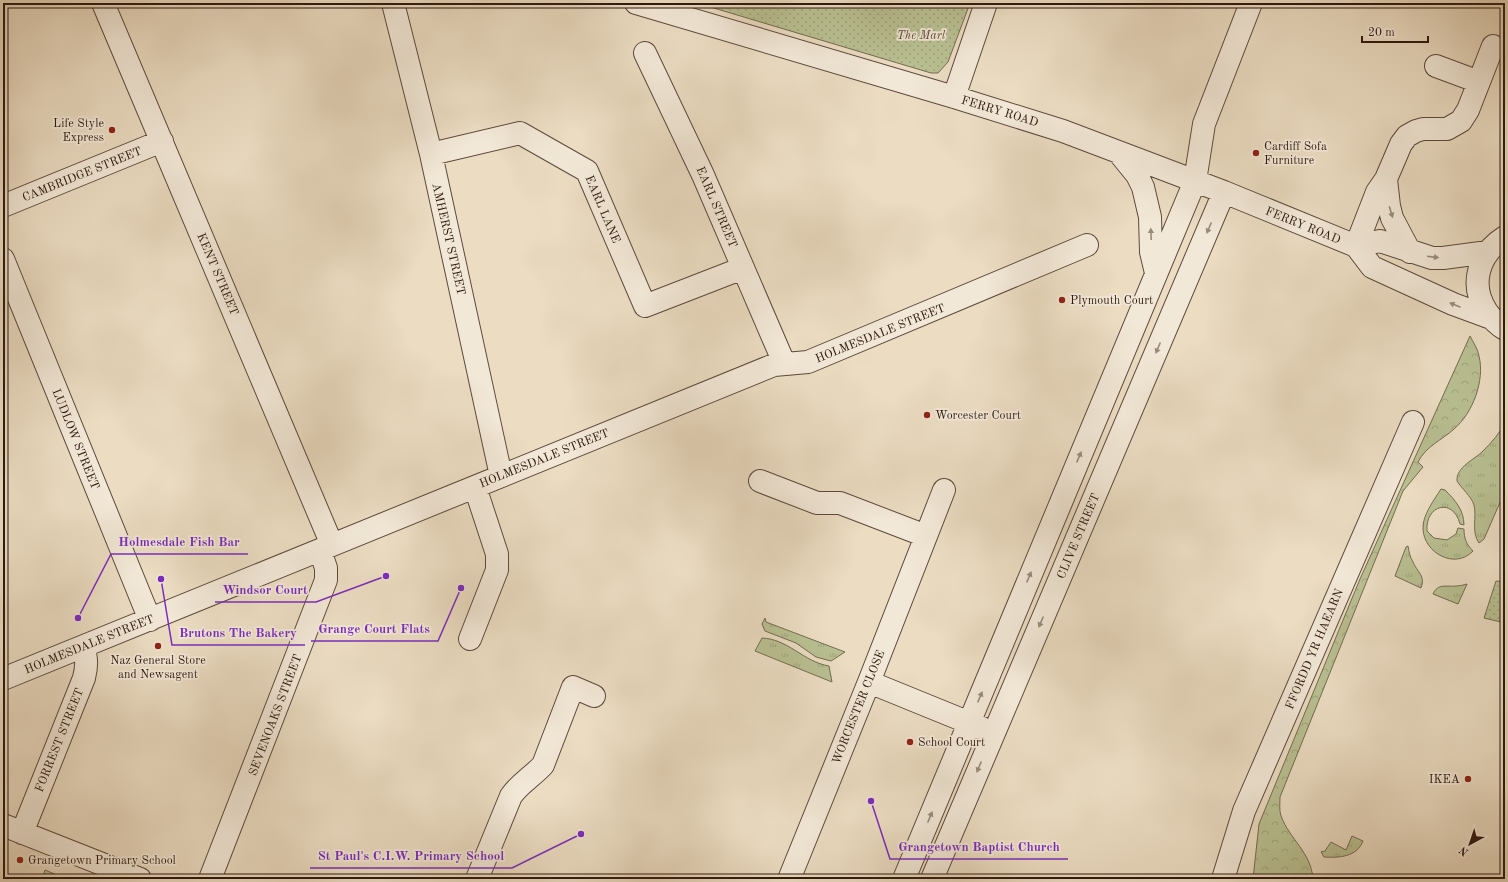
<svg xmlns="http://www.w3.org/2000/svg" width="1508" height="882" font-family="'Old Standard TT',serif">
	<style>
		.grass { fill: url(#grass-tufts); stroke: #746c50 }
		.forest { fill: url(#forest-crowns); stroke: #746c50 }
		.park { fill: url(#park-dots); stroke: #746c50 }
		.garden { fill: #b9c092; stroke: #746c50 }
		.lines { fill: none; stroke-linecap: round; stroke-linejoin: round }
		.minor-casing { stroke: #5d493c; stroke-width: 24 }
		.minor { stroke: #f2e8d7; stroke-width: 22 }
		.oneway { fill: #9a8a7d }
		.poi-dot { fill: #8f2418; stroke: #f2e8d7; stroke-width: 1.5 }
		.labels { text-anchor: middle; stroke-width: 3.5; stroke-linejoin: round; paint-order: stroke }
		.park-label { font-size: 12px; font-style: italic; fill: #584a36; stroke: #f2e8d7 }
		.street-label { font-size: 12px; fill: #2e180f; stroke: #f2e8d7 }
		.poi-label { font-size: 12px; fill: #2e180f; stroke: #f2e8d7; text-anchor: start }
		.leader { fill: none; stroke: #7b2cbf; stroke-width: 1.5 }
		.callout-dot { fill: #7b2cbf; stroke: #f2e8d7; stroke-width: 1.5 }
		.callout-label { font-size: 13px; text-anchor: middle; font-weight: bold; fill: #7b2cbf; stroke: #f2e8d7; stroke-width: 3.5; stroke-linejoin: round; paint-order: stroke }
	</style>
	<defs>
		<pattern id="grass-tufts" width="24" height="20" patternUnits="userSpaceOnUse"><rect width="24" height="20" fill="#b9c092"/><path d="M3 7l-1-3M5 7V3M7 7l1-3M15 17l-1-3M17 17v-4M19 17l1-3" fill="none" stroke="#9fa47d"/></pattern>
		<pattern id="forest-crowns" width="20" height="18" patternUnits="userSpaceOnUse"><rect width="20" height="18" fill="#b9c092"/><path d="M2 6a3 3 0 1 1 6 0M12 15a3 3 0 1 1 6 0" fill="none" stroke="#9fa47d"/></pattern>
		<pattern id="park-dots" width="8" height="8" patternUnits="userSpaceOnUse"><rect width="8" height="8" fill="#b9c092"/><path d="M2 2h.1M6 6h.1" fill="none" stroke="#9fa47d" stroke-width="1.8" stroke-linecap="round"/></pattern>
	</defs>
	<rect width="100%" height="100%" fill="#ebdcc2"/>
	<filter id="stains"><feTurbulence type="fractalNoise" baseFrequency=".005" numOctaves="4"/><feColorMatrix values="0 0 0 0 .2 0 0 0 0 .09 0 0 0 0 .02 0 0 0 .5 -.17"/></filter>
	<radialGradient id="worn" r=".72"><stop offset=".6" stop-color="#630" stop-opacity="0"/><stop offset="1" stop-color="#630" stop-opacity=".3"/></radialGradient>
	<!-- grass -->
	<path class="grass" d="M 1505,423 L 1505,491 L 1484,539 L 1479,543 C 1471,532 1477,517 1474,505 C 1471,496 1462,489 1457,481 C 1456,467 1474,460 1483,451 C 1492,442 1499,434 1505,423 Z
		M 1441,489 L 1445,490 C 1455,500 1464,510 1464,525 L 1460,524 C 1453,497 1425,505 1427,531 L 1434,538 L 1447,540 L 1456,534 L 1458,528 L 1464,529 C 1464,538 1466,544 1473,551 C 1455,570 1424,553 1423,529 C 1422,516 1434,500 1441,489 Z
		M 1408,546 C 1409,552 1410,557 1413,562 C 1417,572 1426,576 1421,588 L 1395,576 L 1406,547 Z
		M 1467,584 L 1458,604 L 1433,594 C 1438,583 1446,587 1456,586 C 1460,586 1463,585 1467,584 Z
		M 765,618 L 766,622 L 845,652 L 831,661 L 816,657 L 796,643 L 765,631 L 762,624 Z
		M 762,638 C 788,639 804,662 829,666 L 832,682 L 755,651 Z
		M 1352,836 L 1363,841 C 1357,857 1339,858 1324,857 L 1321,852 L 1325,851 L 1331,842 L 1346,850 Z"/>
	<!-- forest -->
	<path class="forest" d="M 1470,336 C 1473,342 1478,349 1479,356 C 1485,380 1473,413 1454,429 C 1442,440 1426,446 1418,462 L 1423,467 L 1403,491 L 1280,797 C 1280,803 1279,810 1281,816 C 1290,840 1311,852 1313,879 L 1253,879 L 1259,824 L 1360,579 Z"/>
	<!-- park -->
	<path class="park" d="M 697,3 L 970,3 L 948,62 L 938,73 L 931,73 Z
		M 1496,581 L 1505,582 L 1505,623 L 1484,618 Z"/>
	<!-- garden -->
	<path class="garden" d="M 45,870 L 64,878 L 64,879 L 42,879 Z"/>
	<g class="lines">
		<defs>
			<path id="minor" d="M 103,3 L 332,545
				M 393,3 L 431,154 L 501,476
				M 636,3 L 954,97 L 1063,131 L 1224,192 L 1356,246 L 1372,267 L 1453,304 L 1491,318
				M 645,53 L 703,175 L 784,363
				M 1436,66 L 1479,82
				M 954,97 L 986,3
				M 1119,153 L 1137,175 L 1143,187 L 1150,217 L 1151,252 L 1156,273
				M 431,154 L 520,133 L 587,171 L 645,306 L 743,268
				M 1386,179 L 1389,206 L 1392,218 L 1410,252
				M 3,206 L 162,141
				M 1505,237 C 1478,254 1469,285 1487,312 C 1492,319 1498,325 1505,329
				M 1356,246 L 1377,192 L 1386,179 L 1401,144 L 1407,136 L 1416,131 L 1423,129 L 1447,129 L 1461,121 L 1468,110 L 1493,46
				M 1356,246 L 1380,241 L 1432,258 L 1443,258 L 1488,252
				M 3,259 L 150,620
				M 760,481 L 817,503 L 840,503 L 926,536
				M 470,639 L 497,570 L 497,554 L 475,487
				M 3,679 L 774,365 L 808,362 L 1087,245
				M 869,682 L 982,728
				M 3,825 L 140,879
				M 22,833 L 84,678 C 87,666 87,658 83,647
				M 790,877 L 869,682 L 944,490
				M 210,879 L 326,580 L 326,568 L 320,550
				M 477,879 L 511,796 C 520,783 533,776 543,765 L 573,687 L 594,696
				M 904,879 L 1195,181 L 1204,124 L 1251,3
				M 932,879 L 1224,192
				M 1223,879 L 1244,811 L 1413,422"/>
		</defs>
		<!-- minor casing -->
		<use href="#minor" class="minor-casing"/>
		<!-- minor -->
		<use href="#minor" class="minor"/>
	</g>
	<!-- one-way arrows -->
	<defs><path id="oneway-solid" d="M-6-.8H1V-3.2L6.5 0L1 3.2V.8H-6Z"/></defs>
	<g class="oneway">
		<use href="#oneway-solid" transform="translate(1391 212) rotate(73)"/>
		<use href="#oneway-solid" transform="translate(1209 228) rotate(113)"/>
		<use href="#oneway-solid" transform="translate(1151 234) rotate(-92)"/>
		<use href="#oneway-solid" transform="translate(1433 257) rotate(7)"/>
		<use href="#oneway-solid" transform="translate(1455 305) rotate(-157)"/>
		<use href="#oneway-solid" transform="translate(1158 348) rotate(113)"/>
		<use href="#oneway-solid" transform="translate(1079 457) rotate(-67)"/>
		<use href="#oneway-solid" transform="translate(1029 577) rotate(-67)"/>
		<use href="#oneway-solid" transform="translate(1041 622) rotate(113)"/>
		<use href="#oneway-solid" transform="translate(980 697) rotate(-67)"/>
		<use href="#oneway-solid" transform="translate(979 767) rotate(113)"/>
		<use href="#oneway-solid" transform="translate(930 817) rotate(-67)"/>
	</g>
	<!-- markers -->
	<g class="poi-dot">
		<circle cx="112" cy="130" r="4"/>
		<circle cx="1256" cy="153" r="4"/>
		<circle cx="1062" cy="300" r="4"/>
		<circle cx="927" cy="415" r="4"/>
		<circle cx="158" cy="646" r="4"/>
		<circle cx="910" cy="742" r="4"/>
		<circle cx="1468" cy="779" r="4"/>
		<circle cx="20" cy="860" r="4"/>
	</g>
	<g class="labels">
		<!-- park labels -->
		<g class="park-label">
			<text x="921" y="39">The Marl</text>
		</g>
		<!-- street labels -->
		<g class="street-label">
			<text transform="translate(1000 111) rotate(17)" y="4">FERRY ROAD</text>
			<text transform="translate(82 174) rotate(-22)" y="4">CAMBRIDGE STREET</text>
			<text transform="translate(717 207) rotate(67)" y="4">EARL STREET</text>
			<text transform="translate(603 209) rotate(67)" y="4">EARL LANE</text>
			<text transform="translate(1303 225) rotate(22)" y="4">FERRY ROAD</text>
			<text transform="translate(449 239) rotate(77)" y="4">AMHERST STREET</text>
			<text transform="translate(218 274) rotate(67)" y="4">KENT STREET</text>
			<text transform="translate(880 333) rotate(-22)" y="4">HOLMESDALE STREET</text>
			<text transform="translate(76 439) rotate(68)" y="4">LUDLOW STREET</text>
			<text transform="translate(544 458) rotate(-22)" y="4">HOLMESDALE STREET</text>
			<text transform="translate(1078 536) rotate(-67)" y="4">CLIVE STREET</text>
			<text transform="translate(89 644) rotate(-22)" y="4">HOLMESDALE STREET</text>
			<text transform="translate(1314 649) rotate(-67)" y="4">FFORDD YR HAEARN</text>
			<text transform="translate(858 707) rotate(-68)" y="4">WORCESTER CLOSE</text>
			<text transform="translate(275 715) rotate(-69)" y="4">SEVENOAKS STREET</text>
			<text transform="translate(59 740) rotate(-68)" y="4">FORREST STREET</text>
		</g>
		<!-- poi labels -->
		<g class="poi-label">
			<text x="104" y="127" text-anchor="end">Life Style<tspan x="104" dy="14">Express</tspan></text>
			<text x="1264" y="150">Cardiff Sofa<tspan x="1264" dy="14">Furniture</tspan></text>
			<text x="1070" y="304">Plymouth Court</text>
			<text x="935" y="419">Worcester Court</text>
			<text x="158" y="664" text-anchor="middle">Naz General Store<tspan x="158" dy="14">and Newsagent</tspan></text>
			<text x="918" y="746">School Court</text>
			<text x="1460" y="783" text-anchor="end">IKEA</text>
			<text x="28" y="864">Grangetown Primary School</text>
		</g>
	</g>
	<!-- callouts -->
	<path class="leader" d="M78 618L111 554H248M386 576L316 602H215M461 588L438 641H311M161 579L172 645H305M871 801L890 859H1068M581 834L512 868H310"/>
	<g class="callout-dot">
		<circle cx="78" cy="618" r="4"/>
		<circle cx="386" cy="576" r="4"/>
		<circle cx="461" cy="588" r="4"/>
		<circle cx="161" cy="579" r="4"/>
		<circle cx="871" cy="801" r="4"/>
		<circle cx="581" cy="834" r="4"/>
	</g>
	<g class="callout-label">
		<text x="179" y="546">Holmesdale Fish Bar</text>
		<text x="265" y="594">Windsor Court</text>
		<text x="374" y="633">Grange Court Flats</text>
		<text x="238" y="637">Brutons The Bakery</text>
		<text x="979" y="851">Grangetown Baptist Church</text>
		<text x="411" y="860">St Paul's C.I.W. Primary School</text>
	</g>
	<!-- margin -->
	<rect width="1508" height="882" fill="none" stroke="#ebdcc2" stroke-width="16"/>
	<rect x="4" y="4" width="1500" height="874" fill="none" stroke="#2e180f" stroke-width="2"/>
	<rect x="8" y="8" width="1492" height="866" fill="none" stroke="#2e180f"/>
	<!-- north arrow -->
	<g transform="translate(1470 844) rotate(220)" stroke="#f2e8d7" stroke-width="3" paint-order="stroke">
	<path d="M0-3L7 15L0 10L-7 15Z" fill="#2e180f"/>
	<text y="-6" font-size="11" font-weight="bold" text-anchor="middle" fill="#2e180f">N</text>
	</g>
	<!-- scale -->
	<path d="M1362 36v6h66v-6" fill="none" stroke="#2e180f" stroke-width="2"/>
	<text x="1368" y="36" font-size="12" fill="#2e180f" stroke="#f2e8d7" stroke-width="3" paint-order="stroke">20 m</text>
	<rect width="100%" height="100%" filter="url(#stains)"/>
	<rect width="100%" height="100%" fill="url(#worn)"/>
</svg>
